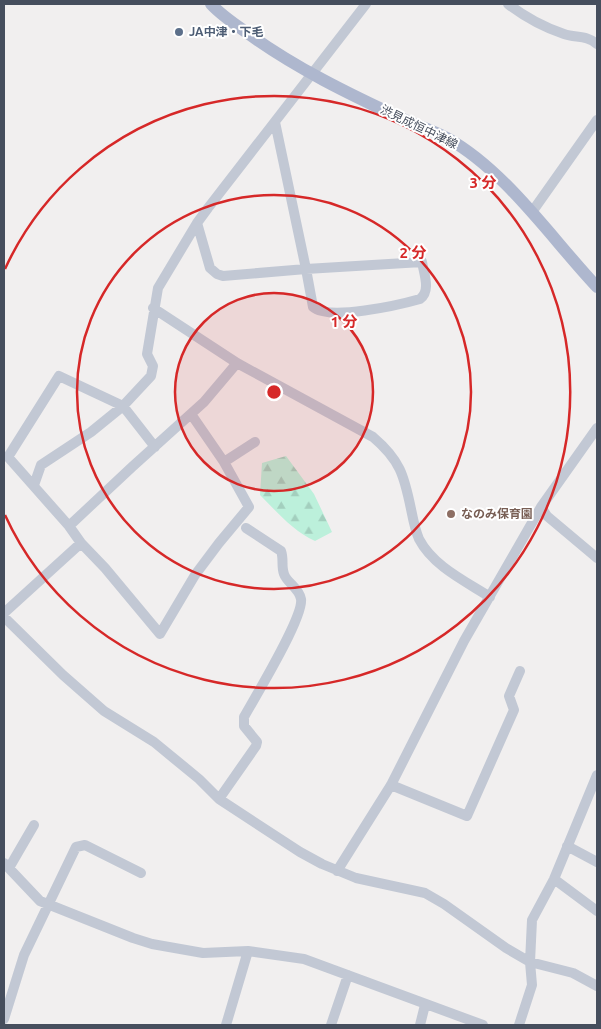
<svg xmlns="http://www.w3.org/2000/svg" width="601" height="1029" font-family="Ubuntu,'Noto Sans JP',sans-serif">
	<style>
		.forest { fill: url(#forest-firs) }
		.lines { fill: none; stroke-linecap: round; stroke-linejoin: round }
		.minor { stroke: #c2c8d4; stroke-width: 10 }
		.major { stroke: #aeb7ce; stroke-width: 12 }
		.ring { fill: none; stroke: #d62828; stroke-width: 2.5 }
		.service-dot { fill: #5c6f8a; stroke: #fff; stroke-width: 2 }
		.education-dot { fill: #8d6e63; stroke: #fff; stroke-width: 2 }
		.labels { text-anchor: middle; stroke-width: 4; stroke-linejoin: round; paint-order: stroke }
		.service-label { font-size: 12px; font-weight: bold; fill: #4e5e75; stroke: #fff; text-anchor: start }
		.street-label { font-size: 12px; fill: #464e5d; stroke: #fff }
		.education-label { font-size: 12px; font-weight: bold; fill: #785e54; stroke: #fff; text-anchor: start }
		.centre { fill: #d62828; stroke: #fff; stroke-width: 2.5 }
		.ring-label { font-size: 15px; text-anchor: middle; font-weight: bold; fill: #d62828; stroke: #fff; stroke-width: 4; stroke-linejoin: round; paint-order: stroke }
	</style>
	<defs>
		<pattern id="forest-firs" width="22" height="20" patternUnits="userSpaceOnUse" patternTransform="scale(1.25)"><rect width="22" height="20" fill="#bcf0db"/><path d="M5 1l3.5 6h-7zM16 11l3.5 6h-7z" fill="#a3cfbe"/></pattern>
	</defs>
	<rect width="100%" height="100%" fill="#f1efef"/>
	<!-- forest -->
	<path class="forest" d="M 286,456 L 314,494 L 332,532 L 315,541 C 293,531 277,512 260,495 L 262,463 Z"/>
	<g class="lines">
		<!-- minor -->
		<path class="minor" d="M 508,4 C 525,17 543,27 564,34 C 576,38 587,35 597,44
			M 532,212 L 597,120
			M 197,223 L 210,268 L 217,274 L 223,276 L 306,269 L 275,122
			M 422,262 C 424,274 431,291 420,299 C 399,305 329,321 313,307 L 306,269 Z
			M 153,308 L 237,363 L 373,437 C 400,460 404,475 411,509 C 413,519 415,530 419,539 C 433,566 465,581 490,597
			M 155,447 L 123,406 L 59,376 L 8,457 L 69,526 L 81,543 L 105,568 L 160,634 L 195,575 L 219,543 L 249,507 L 224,462 L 191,414
			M 224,462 L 255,442
			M 34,485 L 41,465 L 91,432 L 123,406 L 151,376 L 153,366 L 147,354 L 158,288 L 197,223 L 208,208 L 366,4
			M 541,507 L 547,516 L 597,558
			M 69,526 L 132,467 L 204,402 L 237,363
			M 4,613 L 81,543
			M 4,617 L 63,675 L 104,711 L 154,742 L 199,779 L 219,799 L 300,852 L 322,864 L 356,878 L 425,893 L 444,904 L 506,948 L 530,962 L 573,973 L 597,986
			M 391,785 L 467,816 L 514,710 L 509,696 L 520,671
			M 219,799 L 256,746 L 257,742 L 244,726 L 244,717 C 255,697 304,617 301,599 C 299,588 287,583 284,574 C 281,566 284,559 281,551 L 246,528
			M 567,846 L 597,862
			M 4,863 L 40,901 L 133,938 L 152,944 L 203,953 L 248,951 L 304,959 L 483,1025
			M 9,868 L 34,825
			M 337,871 L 391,785 L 464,641 L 541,507 L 597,428
			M 554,879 L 597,911
			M 4,1019 L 24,955 L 76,847 L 85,845 L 141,873
			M 226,1025 L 248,951
			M 331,1025 L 348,975
			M 420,1025 L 425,1005
			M 519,1025 L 532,985 L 530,962 L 532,920 L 554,879 L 597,775"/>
		<!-- major -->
		<path class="major" d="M 211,4 C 221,15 233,23 246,32 C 295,68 351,95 405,120 C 419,126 434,131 447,138 C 506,171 551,238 597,287"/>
	</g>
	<!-- distance rings -->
	<circle cx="274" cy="392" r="99" fill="#d62828" fill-opacity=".12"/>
	<g class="ring">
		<circle cx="274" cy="392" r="99"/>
		<circle cx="274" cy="392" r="197"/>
		<path d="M5 269A296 296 0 1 1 5 515"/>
	</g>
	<!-- markers -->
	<circle class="service-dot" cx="179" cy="32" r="5"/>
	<circle class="education-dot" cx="451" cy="514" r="5"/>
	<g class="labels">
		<!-- service labels -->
		<g class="service-label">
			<text x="189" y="36">JA中津・下毛</text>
		</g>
		<!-- street labels -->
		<g class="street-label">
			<text transform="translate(419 127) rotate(26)" y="4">渋見成恒中津線</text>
		</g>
		<!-- education labels -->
		<g class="education-label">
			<text x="461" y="518">なのみ保育園</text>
		</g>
	</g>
	<circle cx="274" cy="392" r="8" class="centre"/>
	<g class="ring-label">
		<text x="483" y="188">3 分</text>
		<text x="413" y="258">2 分</text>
		<text x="344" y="327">1 分</text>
	</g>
	<!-- border -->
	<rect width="601" height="1029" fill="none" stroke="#464e5d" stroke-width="10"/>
</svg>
